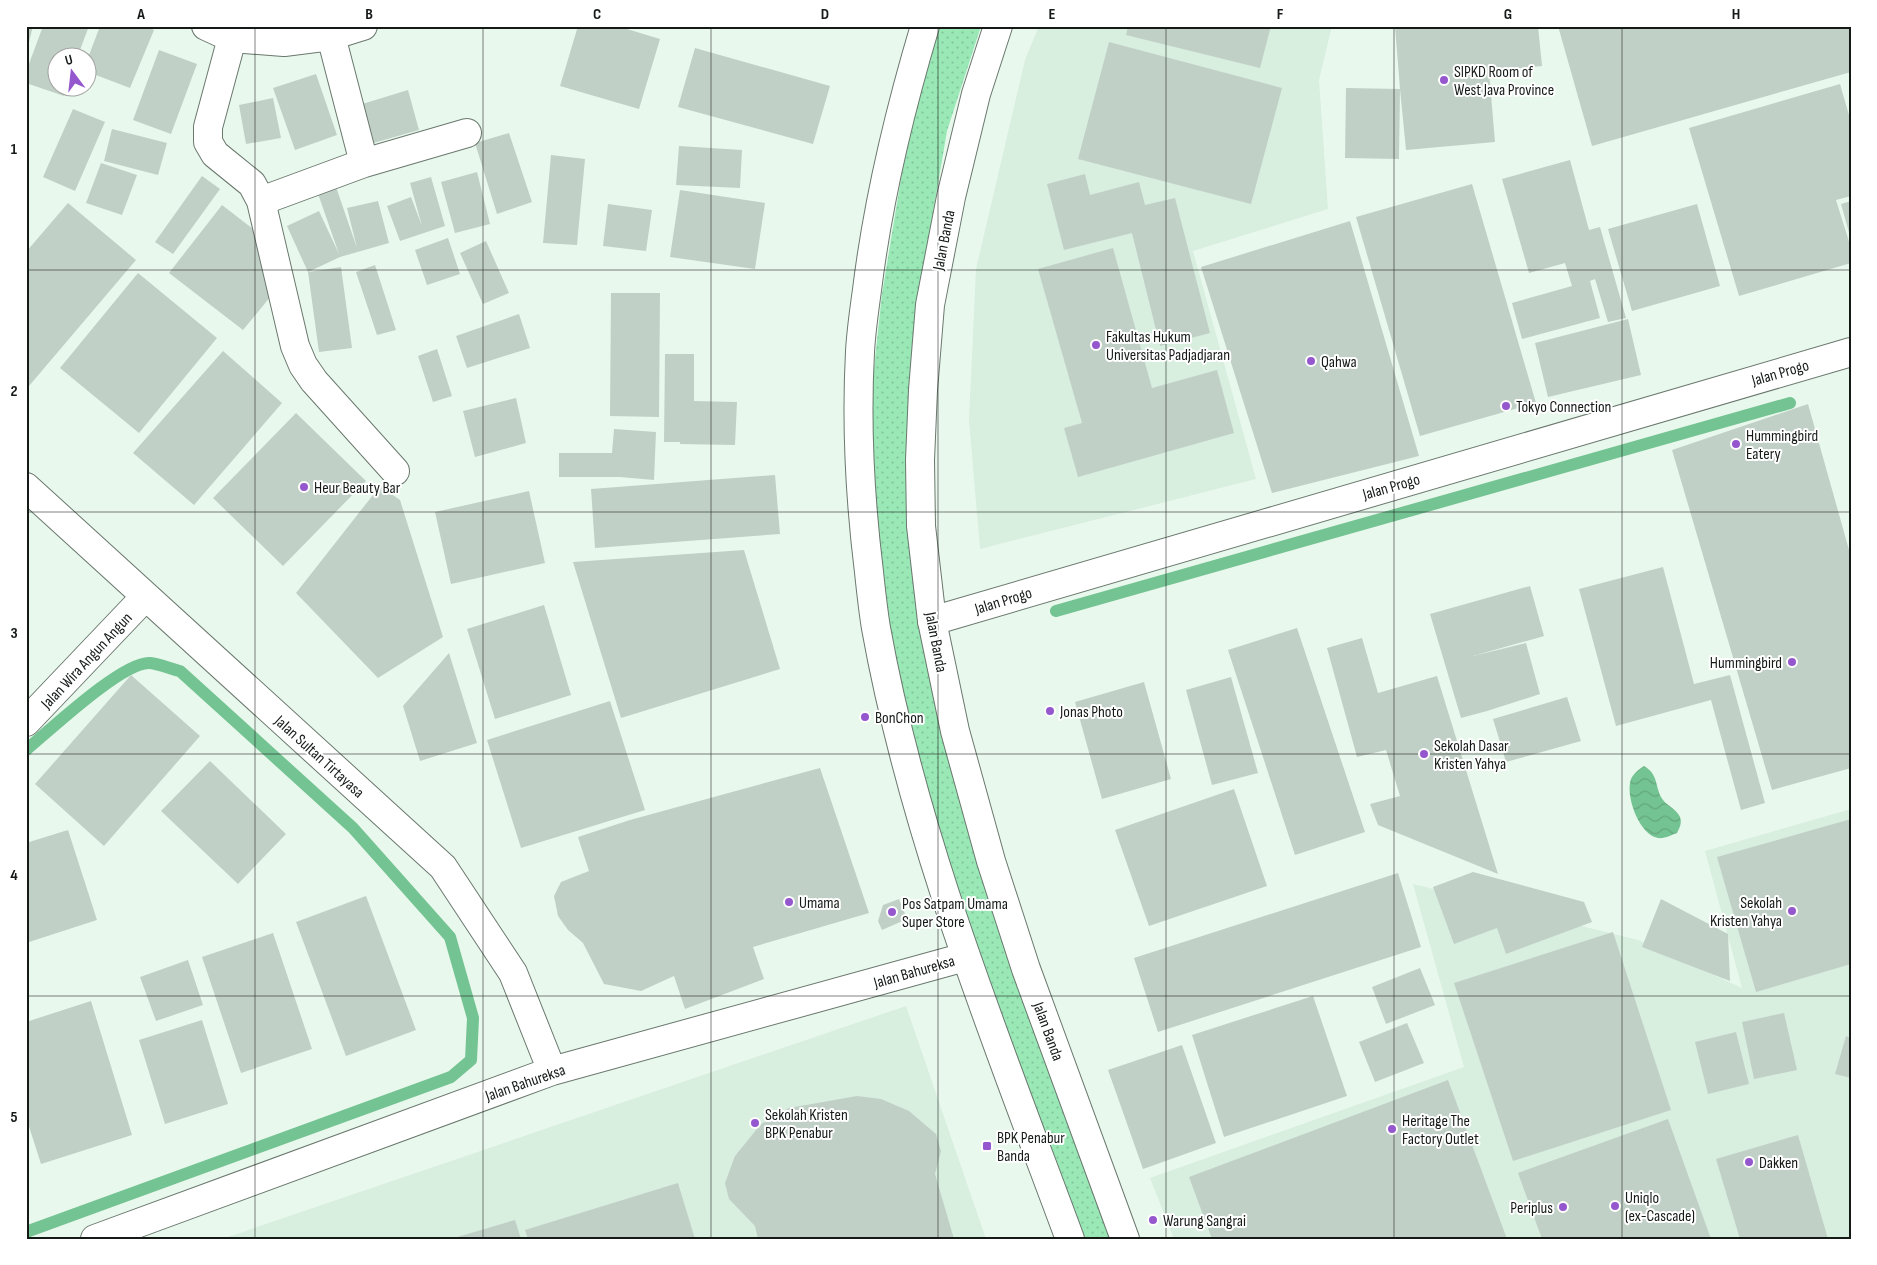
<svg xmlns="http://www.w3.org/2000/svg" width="1877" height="1265" font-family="'Sofia Sans Condensed',sans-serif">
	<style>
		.built { fill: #d8eedf }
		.grass { fill: url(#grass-dots) }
		.water { fill: url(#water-waves) }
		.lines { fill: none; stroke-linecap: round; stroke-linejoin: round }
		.stream { stroke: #74c392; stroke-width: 12 }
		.building { fill: #c1d0c6 }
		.minor-casing { stroke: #6a786e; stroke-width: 30 }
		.tertiary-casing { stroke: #6a786e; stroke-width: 30 }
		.minor { stroke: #fff; stroke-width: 28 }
		.tertiary { stroke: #fff; stroke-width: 28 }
		.grid { fill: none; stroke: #151a17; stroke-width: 1; stroke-opacity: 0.55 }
		.poi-dot { fill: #9457cd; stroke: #fff; stroke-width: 2 }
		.labels { text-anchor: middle; stroke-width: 4; stroke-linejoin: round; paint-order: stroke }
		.poi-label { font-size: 16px; fill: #151a17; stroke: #fff; text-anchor: start }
		.street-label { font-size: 16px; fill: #151a17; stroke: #fff }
		.neatline { fill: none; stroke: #151a17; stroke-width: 2 }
		.grid-label { font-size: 16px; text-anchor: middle; font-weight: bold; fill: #151a17 }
	</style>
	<defs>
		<pattern id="grass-dots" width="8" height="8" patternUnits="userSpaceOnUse" patternTransform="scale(1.25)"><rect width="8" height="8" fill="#99e8b6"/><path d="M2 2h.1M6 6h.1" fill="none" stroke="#83c69c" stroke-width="1.8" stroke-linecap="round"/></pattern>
		<pattern id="water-waves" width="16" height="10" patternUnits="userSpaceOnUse" patternTransform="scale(1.25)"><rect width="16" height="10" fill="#74c392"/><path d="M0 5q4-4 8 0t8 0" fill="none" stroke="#64a77d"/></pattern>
	</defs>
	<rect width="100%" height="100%" fill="#e9f8ed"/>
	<!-- built -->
	<path class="built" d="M 1039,26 L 1332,26 L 1319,80 L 1328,209 L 1193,251 L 1256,479 L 980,549 L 969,420 L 976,269 L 1025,60 Z
		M 1851,809 L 1851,1239 L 1174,1239 L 1150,1178 L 1464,1067 L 1413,884 L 1638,940 L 1742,988 L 1705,851 Z
		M 906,1006 L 986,1239 L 222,1239 Z"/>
	<!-- grass -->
	<path class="grass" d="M 940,26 L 981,26 L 947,131 L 919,295 L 909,525 L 1113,1239 L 1079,1239 L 1029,1104 L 935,821 L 892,646 L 874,530 L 871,396 L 882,294 L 910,124 Z"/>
	<!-- water -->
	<path class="water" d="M 1644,766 C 1658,774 1655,785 1661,797 C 1665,805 1677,809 1680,817 C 1682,823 1680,827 1677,833 C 1671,835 1665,839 1658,838 C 1640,835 1627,800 1630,783 C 1631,775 1638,770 1644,766 Z"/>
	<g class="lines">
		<!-- stream -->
		<path class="stream" d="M 1056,611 L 1790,403
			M 26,750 C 49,731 123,661 150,663 C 160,664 171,669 180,671 L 353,828 L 450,937 L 473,1018 L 471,1060 L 451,1077 L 26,1232"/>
	</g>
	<!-- building -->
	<path class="building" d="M 26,26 L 33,26 L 27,50 L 26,50 Z
		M 43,26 L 89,26 L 77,58 L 58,58 L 58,88 L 67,88 L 64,96 L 26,83 L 26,72 Z
		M 100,26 L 145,26 L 154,30 L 130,88 L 88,72 L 88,58 Z
		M 578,26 L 617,26 L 660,39 L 639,109 L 560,86 Z
		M 1128,26 L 1271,26 L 1260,68 L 1126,35 Z
		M 1395,26 L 1538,26 L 1542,66 L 1489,71 L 1495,142 L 1406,150 L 1400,89 L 1399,159 L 1345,158 L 1346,88 L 1400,89 Z
		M 1558,26 L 1851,26 L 1851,72 L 1592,146 Z
		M 1109,42 L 1282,88 L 1251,204 L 1078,159 Z
		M 695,48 L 830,86 L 813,144 L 678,107 Z
		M 159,50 L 197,64 L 171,134 L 133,120 Z
		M 316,74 L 337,135 L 295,150 L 273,88 Z
		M 1840,84 L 1851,122 L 1851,196 L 1836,200 L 1851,248 L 1851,263 L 1739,296 L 1689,128 Z
		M 408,90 L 419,130 L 370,144 L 359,105 Z
		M 273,98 L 281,138 L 246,144 L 239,105 Z
		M 73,109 L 105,122 L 75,191 L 43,177 Z
		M 112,129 L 167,143 L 158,175 L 104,161 Z
		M 509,133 L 532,202 L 497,214 L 475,143 Z
		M 679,146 L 742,150 L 740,188 L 676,185 Z
		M 551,155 L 585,159 L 577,245 L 543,243 Z
		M 1570,160 L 1589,230 L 1600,227 L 1626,318 L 1608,322 L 1595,279 L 1590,281 L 1600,318 L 1522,339 L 1512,303 L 1572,286 L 1565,263 L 1529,273 L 1502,179 Z
		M 101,163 L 137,175 L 122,215 L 86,203 Z
		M 477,172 L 490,224 L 455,233 L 441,182 Z
		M 1085,174 L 1090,195 L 1139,182 L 1145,205 L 1175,198 L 1210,333 L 1160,346 L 1132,233 L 1064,250 L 1047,184 Z
		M 202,176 L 220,189 L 173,254 L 155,242 Z
		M 431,177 L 445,226 L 400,241 L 387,206 L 411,197 L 422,226 L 410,183 Z
		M 335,184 L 357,248 L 347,208 L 378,201 L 389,243 L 340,257 L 308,272 L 287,226 L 319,211 L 339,254 L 317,191 Z
		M 1472,184 L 1536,403 L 1420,436 L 1356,217 Z
		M 680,190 L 765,203 L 755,269 L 670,257 Z
		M 1851,201 L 1851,236 L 1850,236 L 1841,204 Z
		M 68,203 L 136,260 L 29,386 L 26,384 L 26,252 Z
		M 608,204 L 652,210 L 646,251 L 603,246 Z
		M 1697,204 L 1720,286 L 1632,311 L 1608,229 Z
		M 222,205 L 262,236 L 271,296 L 243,330 L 169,273 Z
		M 1350,221 L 1419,456 L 1272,493 L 1201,267 Z
		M 448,238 L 460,274 L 427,285 L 415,250 Z
		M 486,241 L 509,293 L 483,304 L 460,253 Z
		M 1113,248 L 1152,388 L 1217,370 L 1234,433 L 1078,477 L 1064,428 L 1082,423 L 1038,269 Z
		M 375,265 L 396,330 L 377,335 L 356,272 Z
		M 341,267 L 352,348 L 319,352 L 308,272 Z
		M 138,273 L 217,338 L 139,433 L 60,368 Z
		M 611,293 L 660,293 L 659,417 L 610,416 Z
		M 519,314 L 530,348 L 467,368 L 456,336 Z
		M 1628,319 L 1641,375 L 1548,397 L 1535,343 Z
		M 437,349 L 452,396 L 433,402 L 418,356 Z
		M 223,351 L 282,403 L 194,505 L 133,453 Z
		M 665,354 L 694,354 L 694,401 L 737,402 L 735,445 L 680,444 L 680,442 L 664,442 Z
		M 516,398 L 526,443 L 475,457 L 463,411 Z
		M 1808,404 L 1851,557 L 1851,768 L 1772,790 L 1672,450 Z
		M 296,413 L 366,481 L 283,566 L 213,498 Z
		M 614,429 L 656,432 L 654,480 L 620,477 L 559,477 L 559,453 L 612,453 Z
		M 775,475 L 780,534 L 595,548 L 591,489 Z
		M 380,486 L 400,500 L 443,637 L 378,678 L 296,593 Z
		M 529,491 L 545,563 L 451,584 L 435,512 Z
		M 744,550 L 780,669 L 621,718 L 573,562 Z
		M 1663,567 L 1694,684 L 1730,675 L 1765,803 L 1741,810 L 1711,700 L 1616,726 L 1579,589 Z
		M 1530,586 L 1544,636 L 1473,656 L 1526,643 L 1540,694 L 1487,711 L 1461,718 L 1430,614 Z
		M 544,605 L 571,695 L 495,719 L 467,629 Z
		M 1297,628 L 1365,832 L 1295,855 L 1228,650 Z
		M 1362,638 L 1378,693 L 1437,676 L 1498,874 L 1378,825 L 1370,804 L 1400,796 L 1386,750 L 1357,757 L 1327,648 Z
		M 449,653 L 477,743 L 420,761 L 403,706 Z
		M 131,675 L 200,736 L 104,846 L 35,784 Z
		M 1231,677 L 1258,773 L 1212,785 L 1186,690 Z
		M 1144,682 L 1171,779 L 1102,799 L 1075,702 Z
		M 1567,697 L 1581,741 L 1506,762 L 1493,719 Z
		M 610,701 L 645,810 L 521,848 L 487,740 Z
		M 210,761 L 286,834 L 238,884 L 161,811 Z
		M 820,768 L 869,913 L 753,947 L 764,979 L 685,1009 L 674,976 L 641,991 L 604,984 L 583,943 L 568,930 L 558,916 L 554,896 L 561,882 L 589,871 L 578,837 L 630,820 Z
		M 1234,789 L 1267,886 L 1149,926 L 1115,830 Z
		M 1851,819 L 1851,964 L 1756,992 L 1717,857 Z
		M 68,830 L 97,920 L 26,943 L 26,843 Z
		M 1473,872 L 1584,902 L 1592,922 L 1506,954 L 1497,928 L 1454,944 L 1433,887 Z
		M 1398,873 L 1421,947 L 1158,1032 L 1134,958 Z
		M 366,896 L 416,1030 L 346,1056 L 296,922 Z
		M 899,899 L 907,919 L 882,930 L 878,921 L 883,905 Z
		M 1661,899 L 1728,934 L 1730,981 L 1642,947 Z
		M 1613,932 L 1671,1110 L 1513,1161 L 1454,983 Z
		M 273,933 L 312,1049 L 241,1073 L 202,957 Z
		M 188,960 L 203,1005 L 156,1021 L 140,977 Z
		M 1420,968 L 1435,1005 L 1386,1024 L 1372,987 Z
		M 1313,996 L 1347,1096 L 1224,1137 L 1192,1035 Z
		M 91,1001 L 132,1135 L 41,1164 L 26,1117 L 26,1022 Z
		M 1784,1013 L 1797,1070 L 1754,1079 L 1742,1022 Z
		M 202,1020 L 228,1104 L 165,1124 L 139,1040 Z
		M 1407,1023 L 1424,1063 L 1375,1082 L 1359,1042 Z
		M 1736,1032 L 1749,1084 L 1708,1094 L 1695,1042 Z
		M 1846,1036 L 1851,1038 L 1851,1078 L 1835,1074 Z
		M 1182,1045 L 1216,1143 L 1143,1169 L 1108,1070 Z
		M 1448,1080 L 1507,1239 L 1212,1239 L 1189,1177 Z
		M 857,1096 L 881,1099 L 909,1111 L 936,1134 L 941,1151 L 935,1174 L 954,1239 L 758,1239 L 755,1226 L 729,1199 L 725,1183 L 735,1156 L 761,1124 L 789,1108 Z
		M 1668,1119 L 1711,1239 L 1542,1239 L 1518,1173 Z
		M 1798,1135 L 1828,1239 L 1740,1239 L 1716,1159 Z
		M 678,1183 L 695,1239 L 528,1239 L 525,1230 Z
		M 515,1220 L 521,1239 L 454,1239 L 454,1238 Z"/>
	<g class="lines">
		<defs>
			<path id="minor" d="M 206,26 L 232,38 L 284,42 L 331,36 L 363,26
				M 331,36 L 364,163
				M 232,38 L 208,127 L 208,142 L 215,154 L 252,184 L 261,201 L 295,346 L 303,365 L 314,381 L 395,471
				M 261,201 L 364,163 L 467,133
				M 932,621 L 1851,352
				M 26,722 L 145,597"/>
			<path id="tertiary" d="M 925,26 C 899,113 878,200 867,290 C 864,311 861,332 860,352 C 856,426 860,499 869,572 C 871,591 873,610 876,628 C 914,839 996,1039 1070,1239
				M 998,26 L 976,94 L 951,197 L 930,305 L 923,390 L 920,460 L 921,526 L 932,621 L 955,731 L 991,861 L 1026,969 L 1125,1239
				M 26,487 L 443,867 L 513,973 L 552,1071
				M 95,1239 L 552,1071 L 965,957"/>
		</defs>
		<!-- minor casing -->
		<use href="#minor" class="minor-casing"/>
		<!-- tertiary casing -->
		<use href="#tertiary" class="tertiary-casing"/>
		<!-- minor -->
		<use href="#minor" class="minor"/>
		<!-- tertiary -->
		<use href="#tertiary" class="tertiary"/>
	</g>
	<!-- grid -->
	<path class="grid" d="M 255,26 L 255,1239M 483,26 L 483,1239M 711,26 L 711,1239M 938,26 L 938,1239M 1166,26 L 1166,1239M 1394,26 L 1394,1239M 1622,26 L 1622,1239M 26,270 L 1851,270M 26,512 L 1851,512M 26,754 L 1851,754M 26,996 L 1851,996"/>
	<!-- markers -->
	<g class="poi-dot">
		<circle cx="1444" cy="80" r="5"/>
		<circle cx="1096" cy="345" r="5"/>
		<circle cx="1311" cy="361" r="5"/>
		<circle cx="1506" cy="406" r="5"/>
		<circle cx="1736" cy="444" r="5"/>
		<circle cx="304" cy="487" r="5"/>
		<circle cx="1792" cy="662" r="5"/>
		<circle cx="1050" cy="711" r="5"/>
		<circle cx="865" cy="717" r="5"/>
		<circle cx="1424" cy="754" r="5"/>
		<circle cx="789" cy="902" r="5"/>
		<circle cx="1792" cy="911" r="5"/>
		<circle cx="892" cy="912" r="5"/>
		<circle cx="755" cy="1123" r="5"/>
		<circle cx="1392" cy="1129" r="5"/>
		<rect x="982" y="1141" width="10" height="10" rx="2.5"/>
		<circle cx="1749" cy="1162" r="5"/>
		<circle cx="1615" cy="1206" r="5"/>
		<circle cx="1563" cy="1207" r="5"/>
		<circle cx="1153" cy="1220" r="5"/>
	</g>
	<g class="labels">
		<!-- poi labels -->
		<g class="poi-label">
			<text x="1454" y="77">SIPKD Room of<tspan x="1454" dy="18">West Java Province</tspan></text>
			<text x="1106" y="342">Fakultas Hukum<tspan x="1106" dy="18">Universitas Padjadjaran</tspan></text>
			<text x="1321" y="367">Qahwa</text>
			<text x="1516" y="412">Tokyo Connection</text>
			<text x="1746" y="441">Hummingbird<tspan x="1746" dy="18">Eatery</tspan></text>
			<text x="314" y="493">Heur Beauty Bar</text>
			<text x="1782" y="668" text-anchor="end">Hummingbird</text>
			<text x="1060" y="717">Jonas Photo</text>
			<text x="875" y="723">BonChon</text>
			<text x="1434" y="751">Sekolah Dasar<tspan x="1434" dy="18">Kristen Yahya</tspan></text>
			<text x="799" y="908">Umama</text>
			<text x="1782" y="908" text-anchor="end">Sekolah<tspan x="1782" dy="18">Kristen Yahya</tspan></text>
			<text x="902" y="909">Pos Satpam Umama<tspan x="902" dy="18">Super Store</tspan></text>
			<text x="765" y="1120">Sekolah Kristen<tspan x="765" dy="18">BPK Penabur</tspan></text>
			<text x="1402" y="1126">Heritage The<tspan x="1402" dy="18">Factory Outlet</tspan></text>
			<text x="997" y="1143">BPK Penabur<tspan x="997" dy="18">Banda</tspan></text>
			<text x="1759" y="1168">Dakken</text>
			<text x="1625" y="1203">Uniqlo<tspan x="1625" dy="18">(ex-Cascade)</tspan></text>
			<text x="1553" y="1213" text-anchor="end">Periplus</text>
			<text x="1163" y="1226">Warung Sangrai</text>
		</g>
		<!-- street labels -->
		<g class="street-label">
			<text transform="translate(943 240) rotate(-79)" y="6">Jalan Banda</text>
			<text transform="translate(1780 372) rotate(-16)" y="6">Jalan Progo</text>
			<text transform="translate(1391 486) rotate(-16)" y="6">Jalan Progo</text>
			<text transform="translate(1003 600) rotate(-17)" y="6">Jalan Progo</text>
			<text transform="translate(937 642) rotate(79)" y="6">Jalan Banda</text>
			<text transform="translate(86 660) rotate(-47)" y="6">Jalan Wira Angun Angun</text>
			<text transform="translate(320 756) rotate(42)" y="6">Jalan Sultan Tirtayasa</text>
			<text transform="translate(914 971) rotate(-16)" y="6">Jalan Bahureksa</text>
			<text transform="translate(1049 1031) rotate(70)" y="6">Jalan Banda</text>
			<text transform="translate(525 1082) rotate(-19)" y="6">Jalan Bahureksa</text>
		</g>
	</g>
	<!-- border -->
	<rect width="1877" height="1265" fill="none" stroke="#ffffff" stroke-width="55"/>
	<!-- north arrow -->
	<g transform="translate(72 72) rotate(345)"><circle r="24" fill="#ffffff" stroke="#a1a3a2"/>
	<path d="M0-4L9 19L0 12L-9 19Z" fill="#9457cd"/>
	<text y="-8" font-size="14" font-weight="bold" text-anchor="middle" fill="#151a17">U</text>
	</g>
	<rect x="28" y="28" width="1822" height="1210" class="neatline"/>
	<g class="grid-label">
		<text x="141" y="19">A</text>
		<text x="369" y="19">B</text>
		<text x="597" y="19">C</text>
		<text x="825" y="19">D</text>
		<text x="1052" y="19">E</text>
		<text x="1280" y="19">F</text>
		<text x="1508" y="19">G</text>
		<text x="1736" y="19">H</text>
		<text x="14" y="154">1</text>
		<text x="14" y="396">2</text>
		<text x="14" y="638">3</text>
		<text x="14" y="880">4</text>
		<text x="14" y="1122">5</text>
	</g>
</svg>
